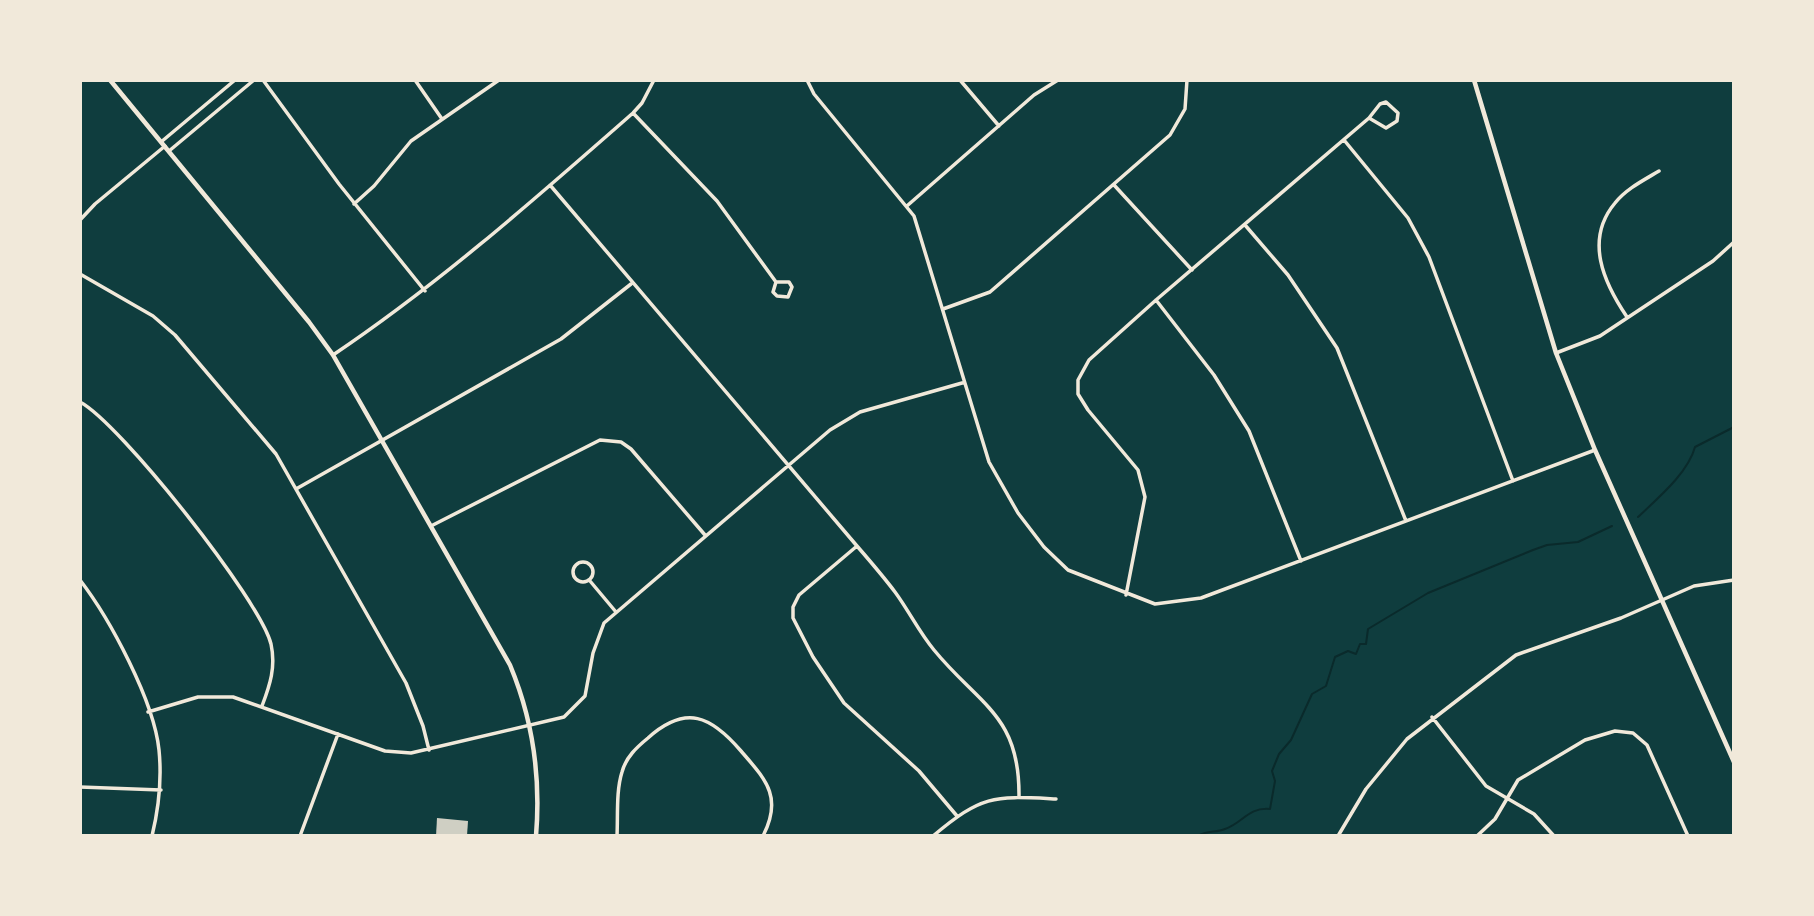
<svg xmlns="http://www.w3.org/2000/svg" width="1814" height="916" font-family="'DejaVu Sans',sans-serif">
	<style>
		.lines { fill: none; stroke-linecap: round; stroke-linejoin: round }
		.stream { stroke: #0a2a2b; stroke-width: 2 }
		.building { fill: #cfcfc3 }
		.minor { stroke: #f1e9da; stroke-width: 3.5 }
		.tertiary { stroke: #f1e9da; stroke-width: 4.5 }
		.secondary { stroke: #f1e9da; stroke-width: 4.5 }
	</style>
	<rect width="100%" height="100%" fill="#0f3d3e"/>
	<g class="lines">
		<!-- stream -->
		<path class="stream" d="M 1638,517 C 1658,498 1688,473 1695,447 L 1734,427
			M 1198,836 C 1207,830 1216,833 1225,829 C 1243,823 1248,807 1270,809 L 1275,781 L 1272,771 L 1279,754 L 1291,740 L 1312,694 L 1326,686 L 1335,657 L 1348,651 L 1356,654 L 1360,644 L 1366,644 L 1368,629 L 1428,593 L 1533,550 L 1547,545 L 1578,542 L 1612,526"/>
	</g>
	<!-- building -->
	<path class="building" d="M 437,818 L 468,821 L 467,836 L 436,836 Z"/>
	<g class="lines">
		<!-- minor -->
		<path class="minor" d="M 263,80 L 339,184 L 425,291
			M 415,80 L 442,119
			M 807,80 L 814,94 L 914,216 L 989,462 L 1018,513 L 1044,547 L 1068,570 L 1155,604 L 1201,598 L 1595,450
			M 960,80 L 999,126
			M 633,113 L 717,201 L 776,282 L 773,292 L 777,296 L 788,297 L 792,287 L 789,282 L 776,282
			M 1344,140 L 1408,218 L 1429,257 L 1513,481
			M 161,142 L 235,80
			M 169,151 L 254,80
			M 550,185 L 857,546 C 870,561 883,576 895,592 C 909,611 919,632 934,650 C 980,706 1020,715 1019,797
			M 1114,185 L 1192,270
			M 354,204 L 374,186 L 411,141 L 499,80
			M 908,205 L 1034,95 L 1058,80
			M 80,220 L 95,204 L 165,146
			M 1245,225 L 1288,275 L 1337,348 L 1406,521
			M 80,274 L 153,316 L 175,335 L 276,454 L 406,683 L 423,726 L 429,750
			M 1156,300 L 1214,375 L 1249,431 L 1301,561
			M 943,309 L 990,292 L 1170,135 L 1185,109 L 1187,80
			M 1627,317 C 1604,283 1584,240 1615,203 C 1626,189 1644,180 1659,171
			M 1556,353 L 1600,336 L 1713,261 L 1734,242
			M 333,355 C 440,283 536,198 633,113 L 642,103 L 654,80
			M 80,402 C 120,423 260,600 271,644 C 276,667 270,685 262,706
			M 296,489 L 561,339 L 631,284
			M 431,526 L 600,440 L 621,442 L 631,449 L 705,535
			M 857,546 L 799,595 L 793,607 L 793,618 L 813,657 L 844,703 L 919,771 L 957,816
			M573 572a10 10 0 1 1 20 0a10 10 0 1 1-20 0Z
			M 80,580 C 110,619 154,701 159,750 C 162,780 159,807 152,836
			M 590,581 L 616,612
			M 1126,595 L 1145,497 L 1138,470 L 1088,410 L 1078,394 L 1078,380 L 1089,360 L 1156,300 L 1369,118 L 1386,128 L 1397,121 L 1398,113 L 1386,102 L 1380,104 L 1369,118
			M 148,712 L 198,697 L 233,697 L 385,751 L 411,753 L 564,717 L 585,696 L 593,653 L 604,623 L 830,430 L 860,412 L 962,383
			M 1432,717 L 1486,786 L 1534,814 L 1554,836
			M 80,787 L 161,790
			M 300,836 L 338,734
			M 617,836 C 618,815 616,791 622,772 C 626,757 637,747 648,738 C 686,704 711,716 741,751 C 766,780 783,797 763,836
			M 933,836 C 983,794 994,796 1056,799
			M 1338,836 L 1366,789 L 1407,739 L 1516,655 L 1621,618 L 1694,586 L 1734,580
			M 1477,836 L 1495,819 L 1518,780 L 1585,740 L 1615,731 L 1633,733 L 1647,745 L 1688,836"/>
		<!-- tertiary -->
		<path class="tertiary" d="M 1474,80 L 1556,353 L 1595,450 L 1734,762"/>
		<!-- secondary -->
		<path class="secondary" d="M 110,80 L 309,322 L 333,355 L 510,665 C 533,720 541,776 536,836"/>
	</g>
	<!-- border -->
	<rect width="1814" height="916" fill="none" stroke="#f1e9da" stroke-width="164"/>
</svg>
